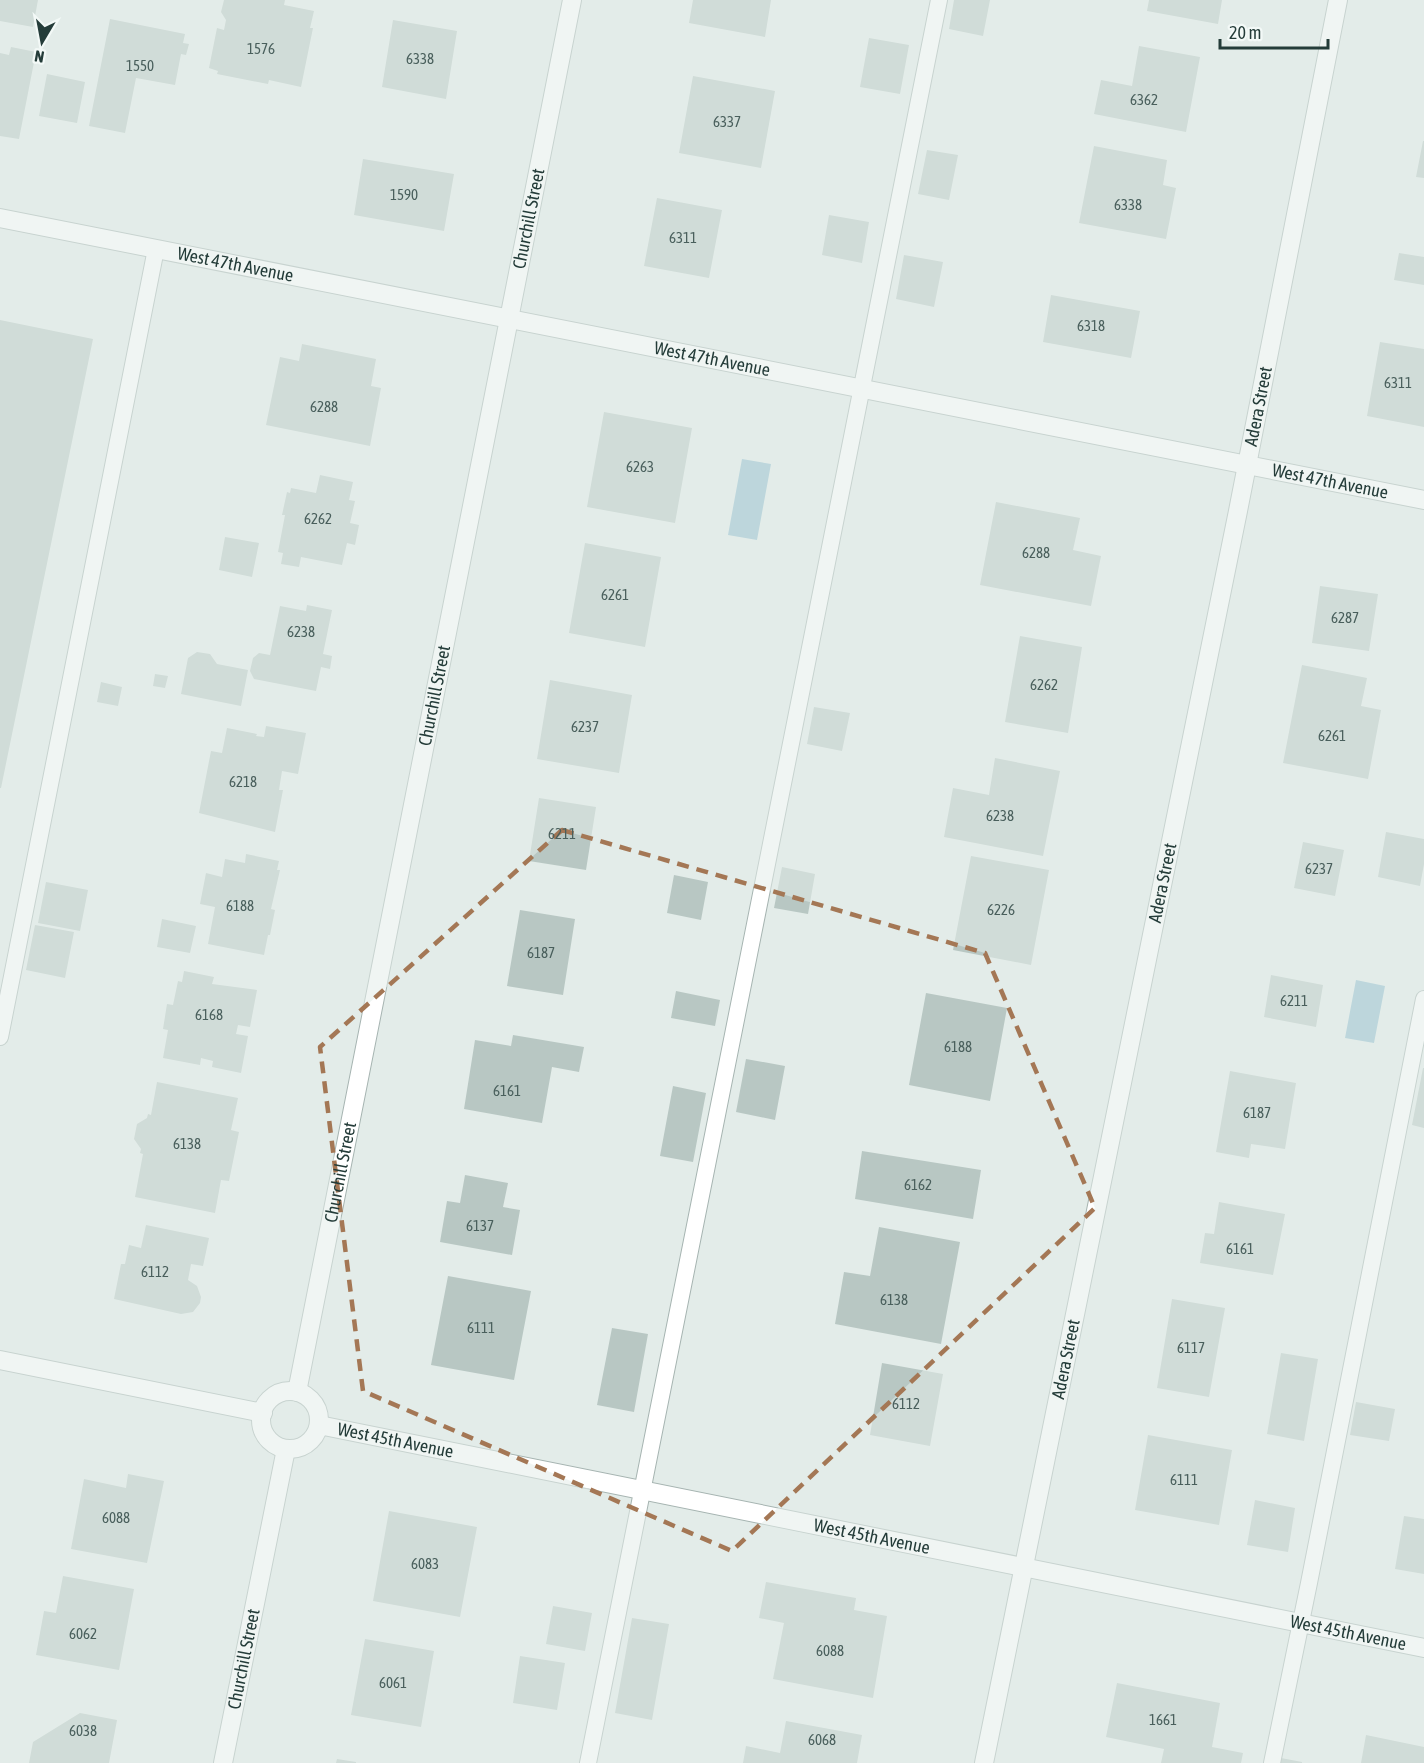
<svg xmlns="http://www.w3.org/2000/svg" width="1424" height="1763" font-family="'Asap Condensed',sans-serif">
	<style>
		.water { fill: #8ebbcd }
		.building { fill: #b8c7c3 }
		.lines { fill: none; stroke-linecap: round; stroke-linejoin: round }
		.service-casing { stroke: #a6b4b1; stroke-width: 18 }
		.minor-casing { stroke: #a6b4b1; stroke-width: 20 }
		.service { stroke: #fff; stroke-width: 16 }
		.minor { stroke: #fff; stroke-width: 18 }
		.marked { fill: none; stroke: #a47755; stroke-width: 4.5; stroke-dasharray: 12 8; stroke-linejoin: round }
		.labels { text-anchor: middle; stroke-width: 5; stroke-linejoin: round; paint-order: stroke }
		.number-label { font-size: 15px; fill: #495f5c }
		.street-label { font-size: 18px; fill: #243c39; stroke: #f3f9f7 }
	</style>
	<rect width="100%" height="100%" fill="#e3ece9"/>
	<!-- water -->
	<path class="water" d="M 742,459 L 771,464 L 757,540 L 728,535 Z
		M 1356,980 L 1385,986 L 1374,1043 L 1345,1038 Z"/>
	<!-- building -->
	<path class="building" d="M 0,0 L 38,0 L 33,27 L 0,21 Z
		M 224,0 L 285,0 L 284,5 L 314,11 L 310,28 L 313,28 L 301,87 L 269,80 L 268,84 L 217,74 L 218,71 L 209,68 L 217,28 L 224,30 L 226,20 L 221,12 Z
		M 693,0 L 771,0 L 765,37 L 689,23 Z
		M 954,0 L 990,0 L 983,36 L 949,29 Z
		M 1149,0 L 1222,0 L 1218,24 L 1147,11 Z
		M 110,19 L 185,34 L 183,43 L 189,44 L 186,55 L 181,54 L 175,85 L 136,78 L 125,133 L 89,126 Z
		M 393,20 L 457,31 L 446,99 L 382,87 Z
		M 869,38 L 909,45 L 900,94 L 860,87 Z
		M 1139,46 L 1200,57 L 1186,132 L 1094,114 L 1101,80 L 1132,86 Z
		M 11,47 L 36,52 L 19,139 L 0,136 L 0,53 L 9,55 Z
		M 47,74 L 85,82 L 77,123 L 39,116 Z
		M 693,76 L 775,91 L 761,168 L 679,153 Z
		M 1423,141 L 1424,141 L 1424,178 L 1416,177 Z
		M 1094,146 L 1167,160 L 1163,185 L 1176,188 L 1166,239 L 1079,223 Z
		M 927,150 L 958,155 L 949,200 L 918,194 Z
		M 363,159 L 454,174 L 444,231 L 354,215 Z
		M 657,198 L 722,210 L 709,278 L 644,266 Z
		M 829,215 L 869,222 L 862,263 L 822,255 Z
		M 1399,253 L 1424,257 L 1424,285 L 1394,280 Z
		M 904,255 L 943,262 L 934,307 L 896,299 Z
		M 1051,295 L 1140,311 L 1131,358 L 1043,342 Z
		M 0,320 L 93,339 L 1,788 L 0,788 Z
		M 1380,342 L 1424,349 L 1424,427 L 1367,416 Z
		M 302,344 L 376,359 L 371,386 L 381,388 L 370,446 L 266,425 L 280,357 L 299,361 Z
		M 604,412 L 692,428 L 675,523 L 587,507 Z
		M 320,475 L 353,482 L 349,500 L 355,501 L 350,523 L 359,525 L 355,545 L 347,543 L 342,565 L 301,557 L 299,567 L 281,564 L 283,553 L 278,552 L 285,515 L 282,515 L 287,492 L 290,493 L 291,488 L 316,493 Z
		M 996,502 L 1080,518 L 1073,550 L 1101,556 L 1091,606 L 980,585 Z
		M 225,537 L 259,543 L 252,577 L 219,570 Z
		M 585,543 L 661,557 L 645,647 L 569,633 Z
		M 1320,586 L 1378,594 L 1369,651 L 1312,643 Z
		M 307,605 L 332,610 L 323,654 L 332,656 L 330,669 L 321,667 L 316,691 L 254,679 L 250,671 L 253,658 L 259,653 L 270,655 L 280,606 L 306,611 Z
		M 1020,636 L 1082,647 L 1068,733 L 1005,722 Z
		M 197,652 L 210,654 L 217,664 L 248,670 L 241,706 L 181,694 L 188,658 Z
		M 1302,665 L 1367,678 L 1361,706 L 1381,710 L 1368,779 L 1283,763 Z
		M 155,674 L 168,676 L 165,688 L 153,686 Z
		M 550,680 L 632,695 L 619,773 L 537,759 Z
		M 101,682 L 122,687 L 118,706 L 97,702 Z
		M 814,707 L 850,713 L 842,751 L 807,744 Z
		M 266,726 L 306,733 L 298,774 L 282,771 L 279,790 L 283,790 L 275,832 L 199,813 L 211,751 L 222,753 L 227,728 L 257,734 L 256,736 L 264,737 Z
		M 995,758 L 1060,771 L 1043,856 L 944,837 L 953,788 L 989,795 Z
		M 539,798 L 596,807 L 586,870 L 529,861 Z
		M 1386,832 L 1424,839 L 1424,864 L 1420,886 L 1378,877 Z
		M 1303,842 L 1344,850 L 1335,896 L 1294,888 Z
		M 246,854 L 279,861 L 277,870 L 280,870 L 271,909 L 275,910 L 270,935 L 268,935 L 264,955 L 208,944 L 215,907 L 200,904 L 206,873 L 222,877 L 225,859 L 245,863 Z
		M 971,856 L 1049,870 L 1031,965 L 953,950 Z
		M 782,867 L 815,874 L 808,914 L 774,908 Z
		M 674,875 L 708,882 L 701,920 L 667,913 Z
		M 46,882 L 88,890 L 80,931 L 38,923 Z
		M 520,910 L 575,919 L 563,995 L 507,986 Z
		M 162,919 L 196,926 L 190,953 L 157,947 Z
		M 35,925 L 74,932 L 65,978 L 26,970 Z
		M 184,971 L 214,977 L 212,984 L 257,990 L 250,1027 L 238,1025 L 236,1034 L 248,1036 L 241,1073 L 212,1067 L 213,1061 L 201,1058 L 200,1065 L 163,1058 L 168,1030 L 163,1029 L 167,1004 L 173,1005 L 178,981 L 182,982 Z
		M 1271,975 L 1323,985 L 1316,1027 L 1264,1017 Z
		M 676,991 L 720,1000 L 715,1026 L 671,1018 Z
		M 926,993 L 1007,1008 L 990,1101 L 909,1085 Z
		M 513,1035 L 584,1047 L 579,1072 L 552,1067 L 542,1123 L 464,1109 L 475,1040 L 511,1046 Z
		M 746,1059 L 785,1066 L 775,1120 L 736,1112 Z
		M 1423,1068 L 1424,1068 L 1424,1128 L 1412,1125 Z
		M 1230,1071 L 1296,1083 L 1285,1149 L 1251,1144 L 1249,1158 L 1216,1152 Z
		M 157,1082 L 238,1098 L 231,1130 L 239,1132 L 229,1181 L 221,1180 L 215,1213 L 135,1197 L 143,1154 L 140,1153 L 141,1149 L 134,1139 L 137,1124 L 147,1118 L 148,1114 L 151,1115 Z
		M 673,1086 L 706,1093 L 693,1162 L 660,1156 Z
		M 862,1151 L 981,1170 L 973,1219 L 855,1199 Z
		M 465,1175 L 508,1183 L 503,1207 L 520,1210 L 512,1255 L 440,1242 L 447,1201 L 460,1203 Z
		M 1219,1202 L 1285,1214 L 1273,1275 L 1200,1263 L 1205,1233 L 1214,1234 Z
		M 146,1225 L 209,1238 L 203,1266 L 191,1264 L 188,1280 L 197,1286 L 201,1297 L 200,1303 L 193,1312 L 181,1314 L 114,1299 L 121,1264 L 125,1264 L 129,1245 L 141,1248 Z
		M 879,1227 L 960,1242 L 941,1344 L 835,1324 L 844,1272 L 870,1276 Z
		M 448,1276 L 531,1291 L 514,1380 L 431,1365 Z
		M 1172,1299 L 1225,1308 L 1209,1397 L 1157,1388 Z
		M 612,1328 L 648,1334 L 634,1412 L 597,1405 Z
		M 1281,1353 L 1318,1359 L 1304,1441 L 1267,1434 Z
		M 882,1363 L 943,1374 L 930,1446 L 870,1435 Z
		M 1356,1402 L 1395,1409 L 1389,1441 L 1350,1435 Z
		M 1148,1435 L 1232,1450 L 1219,1525 L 1135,1510 Z
		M 128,1474 L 164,1481 L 147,1563 L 71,1549 L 84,1479 L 126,1488 Z
		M 1255,1500 L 1295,1508 L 1288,1552 L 1247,1545 Z
		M 389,1511 L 477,1527 L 460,1617 L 373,1601 Z
		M 1404,1516 L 1424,1519 L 1424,1574 L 1395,1569 Z
		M 63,1576 L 134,1589 L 119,1670 L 36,1655 L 44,1611 L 56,1613 Z
		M 766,1582 L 856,1598 L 854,1610 L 887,1616 L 873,1698 L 773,1679 L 784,1623 L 759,1618 Z
		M 553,1606 L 592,1613 L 585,1651 L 546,1644 Z
		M 632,1618 L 669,1624 L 652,1720 L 615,1713 Z
		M 365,1639 L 434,1651 L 421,1727 L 351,1715 Z
		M 520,1656 L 565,1663 L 557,1710 L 513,1703 Z
		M 1117,1683 L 1220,1703 L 1212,1747 L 1243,1753 L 1241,1763 L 1161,1763 L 1164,1749 L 1106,1737 Z
		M 80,1713 L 117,1720 L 109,1763 L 29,1763 L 33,1742 Z
		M 786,1721 L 862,1735 L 857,1763 L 743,1763 L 746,1746 L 780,1753 Z
		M 1366,1735 L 1424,1747 L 1424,1763 L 1361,1763 Z
		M 1281,1758 L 1302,1762 L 1302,1763 L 1280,1763 Z
		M 337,1759 L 356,1762 L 356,1763 L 336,1763 Z"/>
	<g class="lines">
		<defs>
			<path id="service" d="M 0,1037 L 156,249
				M 588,1763 L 939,0
				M 1272,1763 L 1309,1583 L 1424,999"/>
			<g id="minor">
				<path id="s1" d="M 0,218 L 1424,500"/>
				<path d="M 0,1360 L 263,1413"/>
				<circle cx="290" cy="1420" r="29"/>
				<path id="s2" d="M 297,1392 L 572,0"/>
				<path id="s3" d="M 319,1425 L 1424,1648"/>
				<path id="s4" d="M 223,1763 L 286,1449"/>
				<path id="s5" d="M 984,1763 L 1238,511 L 1338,0"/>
			</g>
		</defs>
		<!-- service casing -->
		<use href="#service" class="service-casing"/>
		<!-- minor casing -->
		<use href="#minor" class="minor-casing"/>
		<!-- service -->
		<use href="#service" class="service"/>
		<!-- minor -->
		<use href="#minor" class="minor"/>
	</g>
	<!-- marked area -->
	<path d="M0 0H1424V1763H0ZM 562,830 L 985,953 L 1095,1208 L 732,1551 L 363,1391 L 320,1047 Z" fill="#e3ece9" fill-opacity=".55" fill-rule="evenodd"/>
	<path class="marked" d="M 562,830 L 985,953 L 1095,1208 L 732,1551 L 363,1391 L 320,1047 Z"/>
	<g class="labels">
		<!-- number labels -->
		<g class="number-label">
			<text x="261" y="54">1576</text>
			<text x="420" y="64">6338</text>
			<text x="140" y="71">1550</text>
			<text x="1144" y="105">6362</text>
			<text x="727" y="127">6337</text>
			<text x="404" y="200">1590</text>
			<text x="1128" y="210">6338</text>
			<text x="683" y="243">6311</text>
			<text x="1091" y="331">6318</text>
			<text x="1398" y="388">6311</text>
			<text x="324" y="412">6288</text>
			<text x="640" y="472">6263</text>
			<text x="318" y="524">6262</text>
			<text x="1036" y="558">6288</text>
			<text x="615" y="600">6261</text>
			<text x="1345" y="623">6287</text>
			<text x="301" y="637">6238</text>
			<text x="1044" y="690">6262</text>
			<text x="585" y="732">6237</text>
			<text x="1332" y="741">6261</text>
			<text x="243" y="787">6218</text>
			<text x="1000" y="821">6238</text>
			<text x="562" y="839">6211</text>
			<text x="1319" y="874">6237</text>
			<text x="240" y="911">6188</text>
			<text x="1001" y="915">6226</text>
			<text x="541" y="958">6187</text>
			<text x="1294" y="1006">6211</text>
			<text x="209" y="1020">6168</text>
			<text x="958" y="1052">6188</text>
			<text x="507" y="1096">6161</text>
			<text x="1257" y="1118">6187</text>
			<text x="187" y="1149">6138</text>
			<text x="918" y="1190">6162</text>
			<text x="480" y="1231">6137</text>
			<text x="1240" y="1254">6161</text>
			<text x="155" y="1277">6112</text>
			<text x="894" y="1305">6138</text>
			<text x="481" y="1333">6111</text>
			<text x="1191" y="1353">6117</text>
			<text x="906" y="1409">6112</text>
			<text x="1184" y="1485">6111</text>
			<text x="116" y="1523">6088</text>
			<text x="425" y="1569">6083</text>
			<text x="83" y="1639">6062</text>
			<text x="830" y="1656">6088</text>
			<text x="393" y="1688">6061</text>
			<text x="1163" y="1725">1661</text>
			<text x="83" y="1736">6038</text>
			<text x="822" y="1745">6068</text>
		</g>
		<!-- street labels -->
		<g class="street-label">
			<text dy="6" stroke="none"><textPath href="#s2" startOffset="1196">Churchill Street</textPath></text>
			<text dy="6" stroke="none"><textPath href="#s1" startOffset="240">West 47th Avenue</textPath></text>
			<text dy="6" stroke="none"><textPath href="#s1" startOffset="726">West 47th Avenue</textPath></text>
			<text dy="6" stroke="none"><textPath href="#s5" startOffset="1384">Adera Street</textPath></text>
			<text dy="6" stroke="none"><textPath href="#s1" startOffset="1356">West 47th Avenue</textPath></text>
			<text dy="6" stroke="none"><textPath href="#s2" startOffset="710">Churchill Street</textPath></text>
			<text dy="6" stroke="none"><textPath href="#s5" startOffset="898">Adera Street</textPath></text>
			<text dy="6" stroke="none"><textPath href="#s2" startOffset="224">Churchill Street</textPath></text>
			<text dy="6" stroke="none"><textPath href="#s5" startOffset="412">Adera Street</textPath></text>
			<text dy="6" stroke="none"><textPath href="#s3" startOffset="78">West 45th Avenue</textPath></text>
			<text dy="6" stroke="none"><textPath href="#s3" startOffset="564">West 45th Avenue</textPath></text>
			<text dy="6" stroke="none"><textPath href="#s3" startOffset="1050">West 45th Avenue</textPath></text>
			<text dy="6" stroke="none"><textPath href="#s4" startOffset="106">Churchill Street</textPath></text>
		</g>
	</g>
	<!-- north arrow -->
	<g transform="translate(42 42) rotate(190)" stroke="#f3f9f7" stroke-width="4.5" paint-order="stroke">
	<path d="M0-4.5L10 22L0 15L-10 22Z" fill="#243c39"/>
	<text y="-9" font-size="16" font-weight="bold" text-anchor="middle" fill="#243c39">N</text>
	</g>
	<!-- scale -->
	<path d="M1220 39v9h108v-9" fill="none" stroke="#243c39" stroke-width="3"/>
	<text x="1229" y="39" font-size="18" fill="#243c39" stroke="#f3f9f7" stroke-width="4.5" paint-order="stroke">20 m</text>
</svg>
